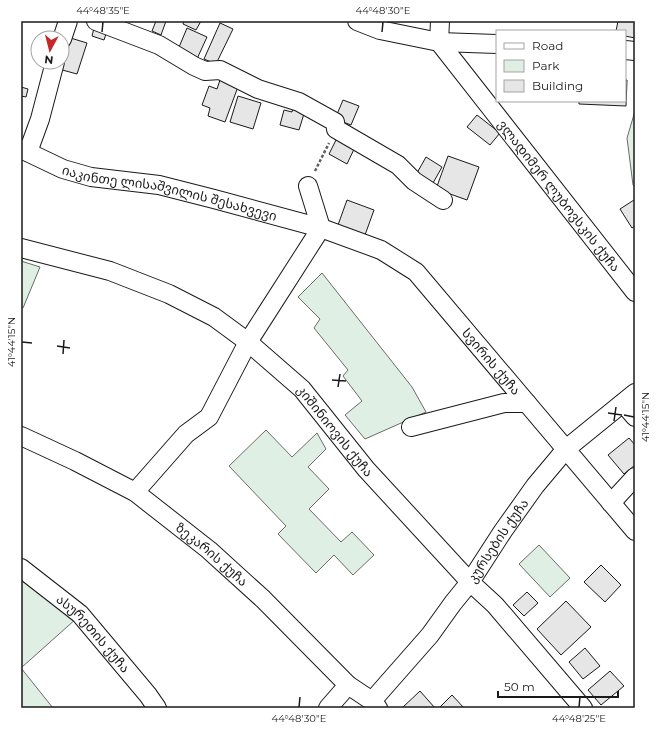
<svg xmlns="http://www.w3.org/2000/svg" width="656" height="729" font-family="Montserrat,'Noto Sans Georgian',sans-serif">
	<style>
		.green { fill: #e0efe3; stroke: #6a6a6a }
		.building { fill: #e6e6e6; stroke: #1a1a1a }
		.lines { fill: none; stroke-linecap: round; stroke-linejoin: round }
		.minor-casing { stroke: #1a1a1a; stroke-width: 20 }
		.path { stroke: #5f5f5f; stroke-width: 2.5; stroke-dasharray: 3 2; stroke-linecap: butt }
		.minor { stroke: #fff; stroke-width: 18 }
		.ticks { fill: none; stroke: #1a1a1a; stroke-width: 1.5 }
		.labels { text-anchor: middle; stroke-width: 3; stroke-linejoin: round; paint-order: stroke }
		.street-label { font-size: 13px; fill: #1a1a1a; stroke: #fff }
		.neatline { fill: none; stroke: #1a1a1a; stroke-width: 1.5 }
		.ticks-label { font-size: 10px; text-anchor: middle; fill: #1a1a1a }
	</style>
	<rect width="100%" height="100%" fill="#fff"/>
	<!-- green -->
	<path class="green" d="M 635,111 L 635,187 L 633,185 L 627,138 Z
		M 21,261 L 40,267 L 23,308 L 21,307 Z
		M 322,273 L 412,387 L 426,412 L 365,439 L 345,415 L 362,401 L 343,376 L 348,370 L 314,328 L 320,319 L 298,297 Z
		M 266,430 L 292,457 L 317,433 L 326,449 L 308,467 L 329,489 L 309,509 L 341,542 L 352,532 L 374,555 L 353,575 L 334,555 L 316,573 L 278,534 L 286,526 L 229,466 Z
		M 539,545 L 570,578 L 550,597 L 519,564 Z
		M 21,574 L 77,618 L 21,668 L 53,708 L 21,708 Z"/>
	<!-- building -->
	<path class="building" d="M 156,21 L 166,21 L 161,35 L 152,31 Z
		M 184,21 L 201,21 L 196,30 L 183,24 Z
		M 618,21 L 635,21 L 635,38 L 625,36 L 625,31 L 616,31 Z
		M 220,23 L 233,29 L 216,64 L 204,59 Z
		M 95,24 L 108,28 L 104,40 L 92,36 Z
		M 187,28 L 207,37 L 196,61 L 177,52 Z
		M 64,36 L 87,43 L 77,74 L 55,68 L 62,62 L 62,44 Z
		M 221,77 L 239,84 L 225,122 L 208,116 L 210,108 L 202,105 L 209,86 L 217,89 Z
		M 625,80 L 627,80 L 626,106 L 579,104 L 579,101 L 625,101 Z
		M 21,87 L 28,89 L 26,97 L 21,96 Z
		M 238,96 L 261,103 L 253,129 L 230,122 Z
		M 343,100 L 359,106 L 351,125 L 335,119 Z
		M 294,104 L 306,107 L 299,130 L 280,125 L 284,110 L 292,112 Z
		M 477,115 L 500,133 L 490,145 L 467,127 Z
		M 338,136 L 356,145 L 347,164 L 329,154 Z
		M 448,156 L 479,167 L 467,200 L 436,189 Z
		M 426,157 L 442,167 L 433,183 L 417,173 Z
		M 347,200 L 374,210 L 365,235 L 338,225 Z
		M 634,200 L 635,202 L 635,226 L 632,228 L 620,209 Z
		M 629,438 L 635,445 L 635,465 L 624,474 L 608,455 Z
		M 601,565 L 621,585 L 605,602 L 584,582 Z
		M 527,592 L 538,603 L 524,616 L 513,605 Z
		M 566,601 L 591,627 L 561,655 L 537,629 Z
		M 585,648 L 600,666 L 583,679 L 569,662 Z
		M 610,671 L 624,686 L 601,705 L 588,690 Z
		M 420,691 L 435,708 L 402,708 Z
		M 452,695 L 464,708 L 439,708 Z"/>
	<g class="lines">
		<defs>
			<g id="minor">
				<path d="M 96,21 L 159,45 L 194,66 L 205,71 L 220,70 L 258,89 L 299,102 L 335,122 L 336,129 L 398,165 L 414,181 L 443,200"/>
				<path d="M 357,21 L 380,30 L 439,42 L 497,44"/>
				<path d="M 62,39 L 68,21"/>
				<path id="s1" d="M 439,42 L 635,292"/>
				<path d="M 439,42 L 440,21"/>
				<path d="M 625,50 L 635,51"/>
				<path id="s2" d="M 21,149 L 63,169 L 91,177 L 159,185 L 214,199 L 321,228 L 381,250 L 416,272 L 635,531"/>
				<path d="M 28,152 L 40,119 L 55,62"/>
				<path id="s3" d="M 21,248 L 110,271 L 169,294 L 214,317 L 248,342 L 302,389 L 366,469 L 470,582 L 495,605 L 583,708"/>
				<path d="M 623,403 L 635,417"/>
				<path d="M 411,427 L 504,403 L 527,403"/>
				<path id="s4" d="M 21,436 L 75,461 L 135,492 L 209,550 L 263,599 L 348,685 L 372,701 L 378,708"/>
				<path d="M 135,492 L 186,434 L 209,417 L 248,342 L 321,228 L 308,186"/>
				<path d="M 611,503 L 635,477"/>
				<path id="s5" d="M 21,568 L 80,614 L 148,695 L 157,708"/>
				<path id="s6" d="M 372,701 L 430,635 L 453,603 L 470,582 L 503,531 L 535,486 L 566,449 L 635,393"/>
				<path d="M 328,708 L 348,685"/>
			</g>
		</defs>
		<!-- minor casing -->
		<use href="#minor" class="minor-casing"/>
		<!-- path -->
		<path class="path" d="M 315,171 L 329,143"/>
		<!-- minor -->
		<use href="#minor" class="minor"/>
	</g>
	<!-- ticks -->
	<path class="ticks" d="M 102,32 L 103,22M 382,32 L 383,22M 22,342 L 32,343M 57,346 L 70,348M 63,354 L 64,340M 332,380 L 346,381M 338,387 L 340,374M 608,413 L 622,415M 624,415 L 634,417M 614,421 L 616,407M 299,707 L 300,697M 579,707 L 580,697"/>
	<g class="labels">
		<!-- street labels -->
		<g class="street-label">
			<text dy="5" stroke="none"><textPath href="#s2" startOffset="156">იაკინთე ლისაშვილის შესახვევი</textPath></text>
			<text dy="5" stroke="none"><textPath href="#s1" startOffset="195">ვლადიმერ ლუბოვსკის ქუჩა</textPath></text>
			<text dy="5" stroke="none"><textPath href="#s2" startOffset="534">სვირის ქუჩა</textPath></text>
			<text dy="5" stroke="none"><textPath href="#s3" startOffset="373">კიშინიოვის ქუჩა</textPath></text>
			<text dy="5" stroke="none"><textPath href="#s6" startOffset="204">კურსების ქუჩა</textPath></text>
			<text dy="5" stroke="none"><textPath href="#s4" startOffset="226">ზეკარის ქუჩა</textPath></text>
			<text dy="5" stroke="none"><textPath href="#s5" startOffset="98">ასურეთის ქუჩა</textPath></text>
		</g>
	</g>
	<!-- border -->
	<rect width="656" height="729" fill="none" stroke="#ffffff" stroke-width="44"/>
	<!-- legend -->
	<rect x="496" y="30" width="130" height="72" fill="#ffffff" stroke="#a3a3a3"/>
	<rect x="504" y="43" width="20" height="6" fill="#ffffff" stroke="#a3a3a3"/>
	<text x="532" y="50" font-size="12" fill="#1a1a1a">Road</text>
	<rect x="504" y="60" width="20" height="12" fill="#e0efe3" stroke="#a3a3a3"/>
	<text x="532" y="70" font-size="12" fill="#1a1a1a">Park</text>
	<rect x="504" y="80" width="20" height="12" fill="#e6e6e6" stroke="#a3a3a3"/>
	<text x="532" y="90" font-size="12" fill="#1a1a1a">Building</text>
	<!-- north arrow -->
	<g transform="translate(50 50) rotate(187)"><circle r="19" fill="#ffffff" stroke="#a3a3a3"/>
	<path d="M0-3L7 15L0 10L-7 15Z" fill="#c62828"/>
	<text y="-6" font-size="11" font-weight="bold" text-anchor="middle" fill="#1a1a1a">N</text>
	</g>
	<!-- scale -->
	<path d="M498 691v6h120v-6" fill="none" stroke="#1a1a1a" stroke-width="2"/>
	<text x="504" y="691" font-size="12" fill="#1a1a1a" stroke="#ffffff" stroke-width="3" paint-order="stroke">50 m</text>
	<rect x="22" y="22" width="612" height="685" class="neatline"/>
	<g class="ticks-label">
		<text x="103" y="14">44°48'35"E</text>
		<text x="383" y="14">44°48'30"E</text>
		<text transform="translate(11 342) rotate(-90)" y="4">41°44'15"N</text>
		<text transform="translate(645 417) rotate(-90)" y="4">41°44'15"N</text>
		<text x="299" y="722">44°48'30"E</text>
		<text x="579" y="722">44°48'25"E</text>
	</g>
</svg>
